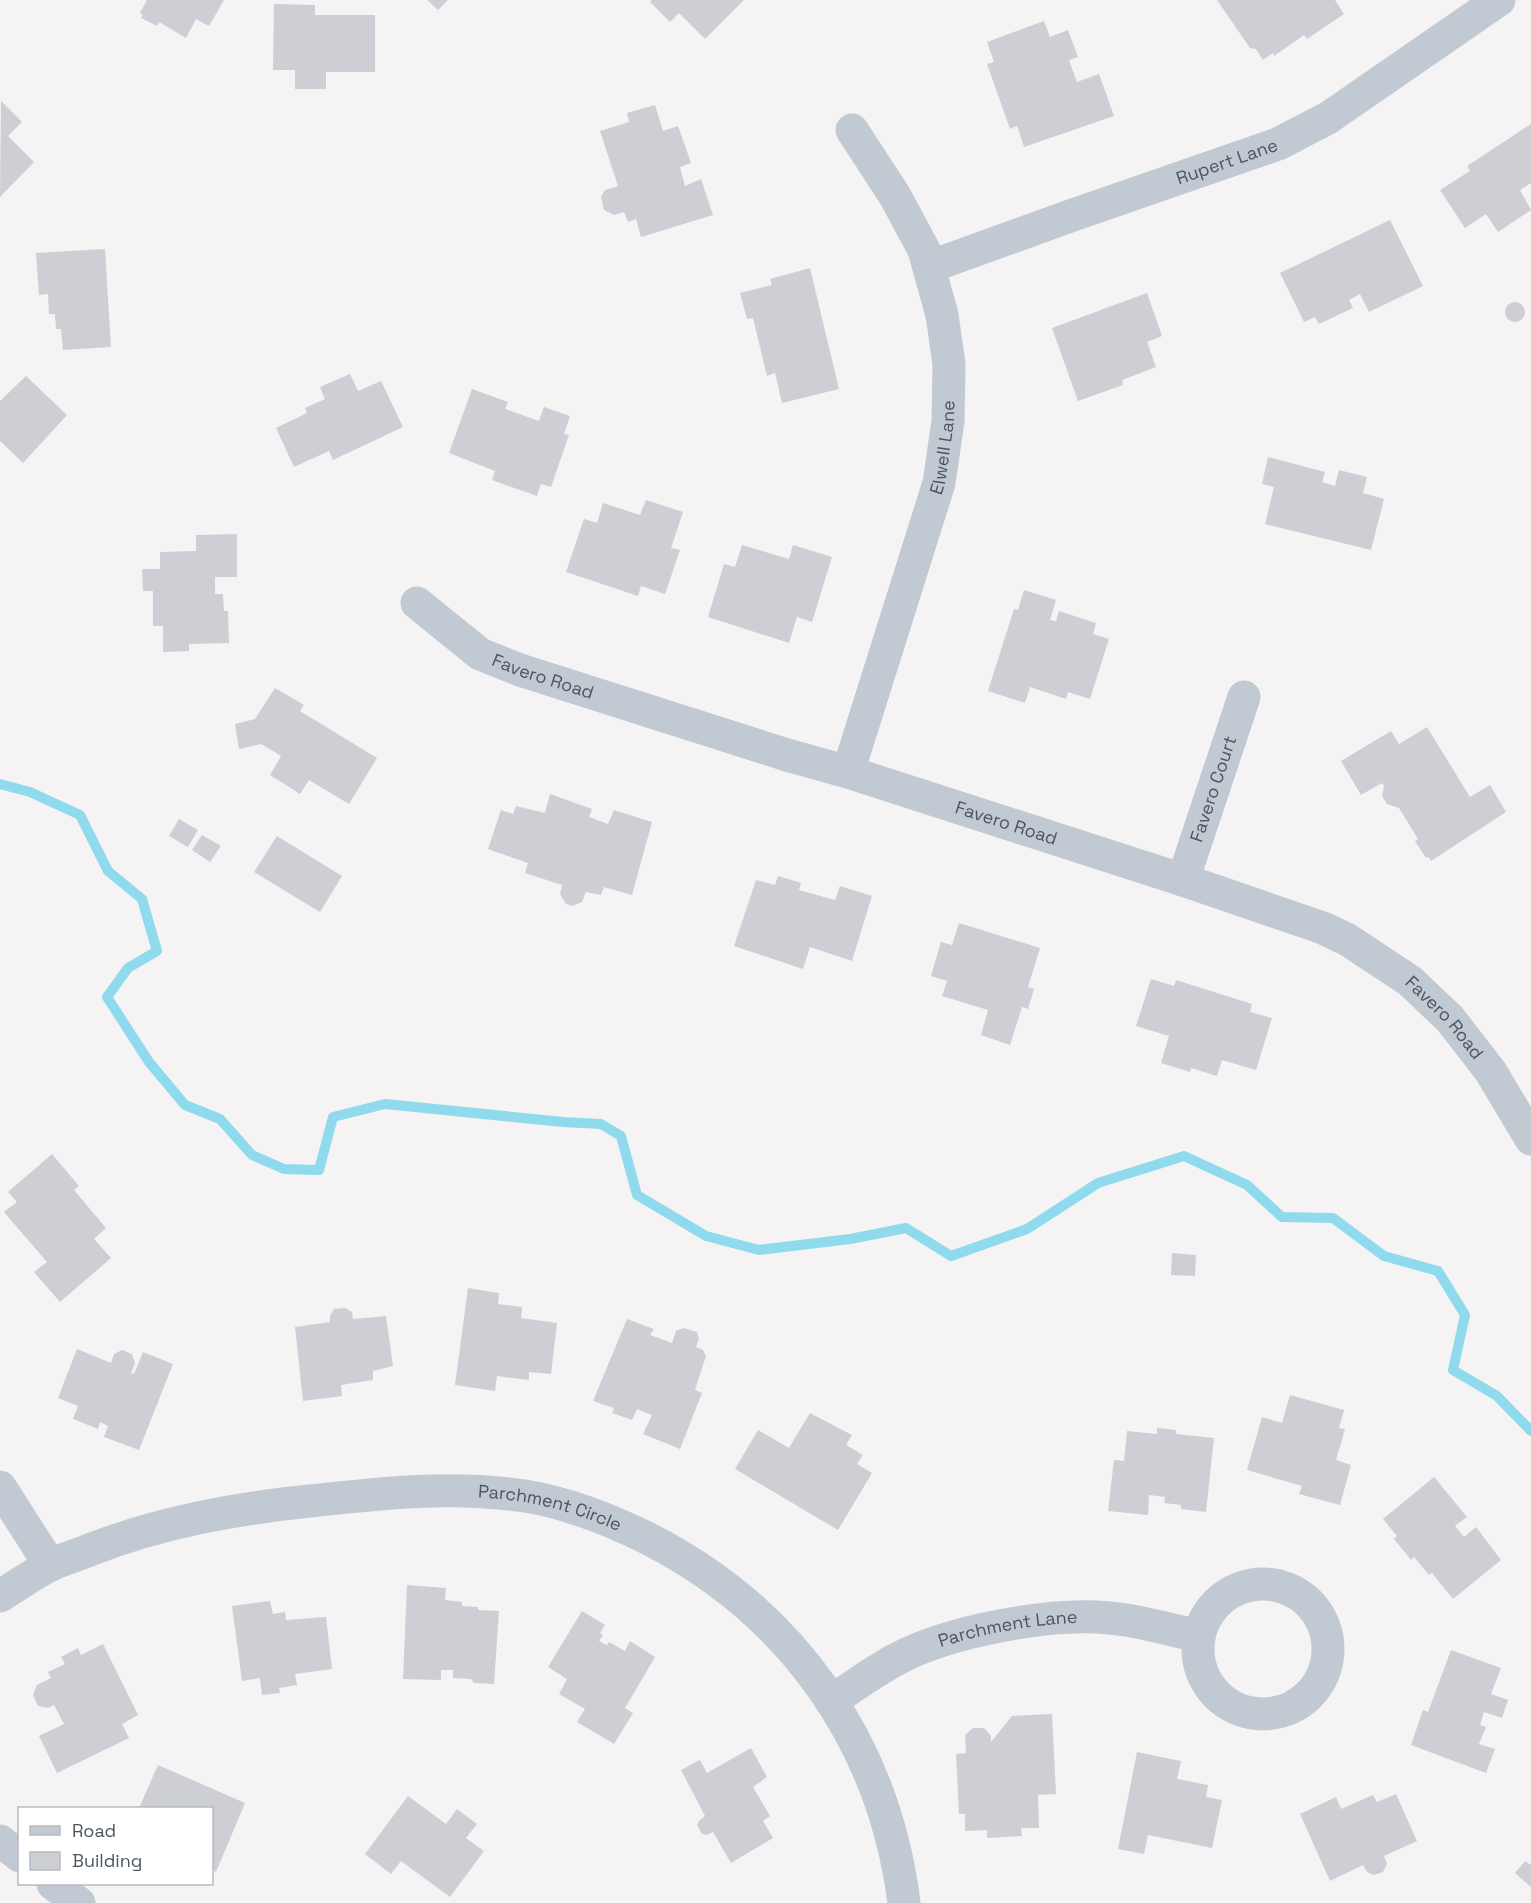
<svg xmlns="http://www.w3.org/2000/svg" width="1531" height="1903" font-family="'Space Grotesk',sans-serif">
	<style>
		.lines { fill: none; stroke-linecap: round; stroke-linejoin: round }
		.stream { stroke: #90daee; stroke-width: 10 }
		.building { fill: #cdcfd5 }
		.minor { stroke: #c1cad2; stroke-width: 33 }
		.labels { text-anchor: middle; stroke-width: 4.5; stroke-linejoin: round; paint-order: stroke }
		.street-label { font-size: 18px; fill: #4a5661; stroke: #fff }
	</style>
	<rect width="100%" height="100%" fill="#f5f3f3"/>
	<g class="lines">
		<!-- stream -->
		<path class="stream" d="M 0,784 L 30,792 L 80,815 L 108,871 L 142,899 L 157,951 L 128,968 L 107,997 L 149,1062 L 185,1105 L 220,1119 L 252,1155 L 284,1169 L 319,1170 L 333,1117 L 385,1104 L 563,1122 L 601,1124 L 621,1136 L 637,1195 L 706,1236 L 759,1250 L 850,1239 L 906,1228 L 951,1256 L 1027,1229 L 1098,1183 L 1184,1156 L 1247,1185 L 1282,1217 L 1333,1218 L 1384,1256 L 1438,1271 L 1465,1315 L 1453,1370 L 1497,1396 L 1531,1431"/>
	</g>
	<!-- building -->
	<path class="building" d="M 147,0 L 224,0 L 209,26 L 196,19 L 186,38 L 159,22 L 157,26 L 141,18 L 143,15 L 140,13 Z
		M 427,0 L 448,0 L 438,10 Z
		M 652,0 L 744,0 L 705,39 L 679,13 L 670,22 L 650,2 Z
		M 1217,0 L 1335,0 L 1344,14 L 1307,39 L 1304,35 L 1274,56 L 1273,53 L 1263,60 L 1256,49 L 1250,48 Z
		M 274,4 L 315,5 L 315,15 L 375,15 L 375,72 L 326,72 L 326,89 L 295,89 L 295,70 L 273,70 Z
		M 1044,21 L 1050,37 L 1068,30 L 1078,57 L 1069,60 L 1077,82 L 1099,74 L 1114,116 L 1024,147 L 1017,126 L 1010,129 L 987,64 L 994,62 L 987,42 Z
		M 1,101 L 22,122 L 8,136 L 34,162 L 0,197 Z
		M 655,105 L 663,131 L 678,126 L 691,163 L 680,167 L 685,186 L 701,179 L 713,215 L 641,237 L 636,219 L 628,222 L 624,212 L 614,215 L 604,210 L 601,197 L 605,190 L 618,186 L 600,131 L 629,122 L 627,113 Z
		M 1531,124 L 1531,183 L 1520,190 L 1531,210 L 1498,232 L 1486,214 L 1465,228 L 1440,190 L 1470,171 L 1467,166 Z
		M 1390,220 L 1423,286 L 1369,312 L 1360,294 L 1349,300 L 1353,308 L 1319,324 L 1315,317 L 1304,322 L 1280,273 Z
		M 105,249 L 111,347 L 63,350 L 61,329 L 56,329 L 55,314 L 49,314 L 48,294 L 39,295 L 36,253 Z
		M 810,268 L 839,389 L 782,403 L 775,373 L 767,376 L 753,318 L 747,319 L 740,293 L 772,285 L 770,279 Z
		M 1147,293 L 1162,336 L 1147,342 L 1156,367 L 1122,380 L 1123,385 L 1078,401 L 1052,328 Z
		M1505 312a10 10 0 1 1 20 0a10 10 0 1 1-20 0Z
		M 350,374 L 358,391 L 381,381 L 403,427 L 333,460 L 329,451 L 294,467 L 276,428 L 307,413 L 305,408 L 325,399 L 320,387 Z
		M 26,376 L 67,415 L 23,463 L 0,441 L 0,401 Z
		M 472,389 L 508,402 L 505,409 L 539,421 L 544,407 L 570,416 L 564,434 L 569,435 L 551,487 L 541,484 L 537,496 L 492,480 L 495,471 L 449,453 Z
		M 1268,457 L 1325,472 L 1322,482 L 1335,486 L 1339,470 L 1367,477 L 1363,493 L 1384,499 L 1371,550 L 1265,524 L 1274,487 L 1262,484 Z
		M 646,500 L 683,512 L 671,548 L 680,550 L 665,594 L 641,586 L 638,596 L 566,572 L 584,519 L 597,523 L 603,503 L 640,515 Z
		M 237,534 L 237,577 L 215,577 L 215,594 L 223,594 L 224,611 L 228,611 L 229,643 L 189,644 L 189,651 L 163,652 L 163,626 L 153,626 L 153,591 L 143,591 L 142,569 L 160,569 L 160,552 L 196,551 L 196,535 Z
		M 742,545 L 789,559 L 793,545 L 832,557 L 812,622 L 797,617 L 789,643 L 708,617 L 724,564 L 735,567 Z
		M 1024,590 L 1056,600 L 1050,620 L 1056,621 L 1059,611 L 1096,623 L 1093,634 L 1109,639 L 1090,699 L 1068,692 L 1066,699 L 1030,687 L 1025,703 L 988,691 L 1014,609 L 1018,610 Z
		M 275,688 L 304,705 L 300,711 L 377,758 L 349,804 L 309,780 L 300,794 L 270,775 L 281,756 L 261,744 L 239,749 L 235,724 L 255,719 Z
		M 1427,727 L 1470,797 L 1490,785 L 1506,812 L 1431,861 L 1428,857 L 1426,858 L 1415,841 L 1418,839 L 1399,808 L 1387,804 L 1382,796 L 1384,786 L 1382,783 L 1361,795 L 1341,761 L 1391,731 L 1399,744 Z
		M 550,794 L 592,809 L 589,817 L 608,824 L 614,810 L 652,822 L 632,895 L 604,887 L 601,895 L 586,892 L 582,902 L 572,906 L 566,904 L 560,894 L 562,885 L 525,873 L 528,863 L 488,849 L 501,810 L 513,814 L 516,806 L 545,813 Z
		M 179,819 L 198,830 L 188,847 L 169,836 Z
		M 202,835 L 221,846 L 210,862 L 192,850 Z
		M 277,836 L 342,876 L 320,912 L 254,872 Z
		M 778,876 L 801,883 L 799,890 L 835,900 L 840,886 L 872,896 L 852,961 L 810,947 L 803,969 L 734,946 L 756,880 L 775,885 Z
		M 959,923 L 1040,948 L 1028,987 L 1034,989 L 1028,1009 L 1022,1007 L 1010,1045 L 981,1035 L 988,1010 L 942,996 L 947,981 L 931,976 L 941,942 L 952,945 Z
		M 1151,979 L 1174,986 L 1176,980 L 1252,1004 L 1250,1012 L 1272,1018 L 1256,1070 L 1222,1060 L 1217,1076 L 1191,1068 L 1190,1072 L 1161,1063 L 1169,1036 L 1136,1026 Z
		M 52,1154 L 79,1186 L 74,1190 L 106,1228 L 94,1239 L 111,1258 L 60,1302 L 34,1272 L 47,1262 L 4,1212 L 17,1202 L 8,1192 Z
		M 1172,1253 L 1196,1255 L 1195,1276 L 1171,1275 Z
		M 468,1288 L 499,1293 L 498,1304 L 522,1307 L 521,1318 L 557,1323 L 551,1374 L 529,1372 L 529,1380 L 497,1376 L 495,1391 L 455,1385 Z
		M 345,1308 L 352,1312 L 353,1319 L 386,1316 L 393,1366 L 373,1371 L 373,1380 L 341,1385 L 342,1396 L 303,1401 L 295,1327 L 330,1322 L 330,1316 L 334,1309 Z
		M 627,1319 L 654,1329 L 650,1335 L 672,1343 L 676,1331 L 684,1328 L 697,1332 L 699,1339 L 696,1347 L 703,1350 L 706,1356 L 695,1390 L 702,1393 L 680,1449 L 643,1434 L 652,1415 L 637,1409 L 632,1420 L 612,1413 L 614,1408 L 593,1401 Z
		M 77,1349 L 111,1363 L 114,1354 L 122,1350 L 132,1354 L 135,1363 L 131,1373 L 134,1374 L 143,1352 L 173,1364 L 139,1450 L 104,1437 L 108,1426 L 100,1422 L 98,1429 L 73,1419 L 78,1406 L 58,1398 Z
		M 1290,1395 L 1344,1410 L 1339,1428 L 1345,1429 L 1336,1460 L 1351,1465 L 1340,1505 L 1299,1494 L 1302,1486 L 1247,1470 L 1262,1417 L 1282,1423 Z
		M 810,1413 L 852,1435 L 846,1445 L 863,1455 L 857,1464 L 872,1473 L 838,1530 L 735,1469 L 758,1430 L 789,1448 Z
		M 1157,1428 L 1176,1430 L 1176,1434 L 1214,1438 L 1206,1512 L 1181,1509 L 1181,1505 L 1164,1503 L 1165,1497 L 1149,1495 L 1148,1515 L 1108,1511 L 1114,1460 L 1124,1461 L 1127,1431 L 1157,1434 Z
		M 1434,1477 L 1467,1517 L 1455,1526 L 1464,1537 L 1476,1527 L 1501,1560 L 1453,1599 L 1432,1573 L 1429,1575 L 1414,1557 L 1411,1560 L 1394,1539 L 1397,1536 L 1383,1519 Z
		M 407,1585 L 446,1588 L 445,1600 L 462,1602 L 462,1606 L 478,1607 L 478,1610 L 499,1611 L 494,1684 L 474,1683 L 471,1679 L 453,1678 L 453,1670 L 441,1670 L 441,1680 L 403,1679 Z
		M 270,1601 L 273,1614 L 285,1612 L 286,1620 L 326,1617 L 332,1669 L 295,1674 L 297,1685 L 279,1688 L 280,1693 L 262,1695 L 260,1678 L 242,1681 L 232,1606 Z
		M 582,1611 L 605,1625 L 600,1633 L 603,1635 L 599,1641 L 607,1645 L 609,1642 L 625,1651 L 630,1641 L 655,1657 L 625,1708 L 633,1713 L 614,1744 L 577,1722 L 585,1709 L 559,1694 L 567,1679 L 548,1667 Z
		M 103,1644 L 138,1715 L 122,1724 L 129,1738 L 57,1773 L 39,1736 L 64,1724 L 54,1705 L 48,1708 L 38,1706 L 33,1695 L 37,1685 L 51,1678 L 48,1672 L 65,1664 L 61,1657 L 78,1648 L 81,1655 Z
		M 1451,1650 L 1501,1668 L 1491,1694 L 1508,1700 L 1502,1718 L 1484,1712 L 1480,1725 L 1486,1727 L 1479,1744 L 1495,1749 L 1486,1773 L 1411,1745 L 1423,1710 L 1428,1712 Z
		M 1052,1714 L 1056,1794 L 1038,1795 L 1039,1828 L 1021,1828 L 1022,1836 L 987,1838 L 987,1830 L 965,1831 L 965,1814 L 959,1814 L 956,1754 L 966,1753 L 965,1735 L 973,1728 L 984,1728 L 991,1736 L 991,1742 L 1012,1716 Z
		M 751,1748 L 767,1777 L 753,1787 L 770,1816 L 763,1821 L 773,1838 L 731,1863 L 713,1832 L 707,1835 L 702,1834 L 697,1825 L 699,1821 L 705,1816 L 681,1770 L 700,1760 L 707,1773 Z
		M 1137,1752 L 1181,1761 L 1177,1779 L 1208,1785 L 1206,1797 L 1222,1800 L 1212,1848 L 1148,1835 L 1144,1854 L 1118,1849 Z
		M 158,1765 L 245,1803 L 216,1872 L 212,1870 L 212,1808 L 139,1808 Z
		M 1396,1794 L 1417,1841 L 1384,1856 L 1387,1864 L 1383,1872 L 1374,1875 L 1367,1872 L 1363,1865 L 1330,1881 L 1300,1814 L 1336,1797 L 1341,1809 L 1373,1795 L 1377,1802 Z
		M 408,1796 L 446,1824 L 457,1809 L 477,1824 L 466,1838 L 484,1851 L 450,1897 L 401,1861 L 391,1874 L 365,1854 Z
		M 1525,1861 L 1531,1865 L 1531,1887 L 1515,1873 Z"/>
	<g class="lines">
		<!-- minor -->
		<g class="minor">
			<path id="s1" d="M 929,267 L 1073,215 L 1278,144 L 1328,118 L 1499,0"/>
			<path id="s2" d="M 417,603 L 480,654 L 520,670 L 787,755 L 848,772 L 1183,880 L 1323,928 L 1348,940 L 1410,981 L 1450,1019 L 1491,1072 L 1531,1139"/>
			<path id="s3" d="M 848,772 L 939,483 L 948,421 L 949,364 L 942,315 L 924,250 L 895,196 L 852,130"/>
			<path id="s4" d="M 1183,880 L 1244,697"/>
			<path d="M 0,1487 L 50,1565"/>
			<circle cx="1263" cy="1649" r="65"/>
			<path id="s5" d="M 0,1596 C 16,1586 32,1575 49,1566 C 62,1559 78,1555 92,1549 C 162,1522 234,1509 309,1501 C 384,1493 449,1485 525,1496 C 568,1503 611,1520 649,1539 C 793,1613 884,1743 904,1903"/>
			<path id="s6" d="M 831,1701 C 853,1687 874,1671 897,1659 C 949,1631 1051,1612 1109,1618 C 1139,1620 1169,1630 1199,1636"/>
			<path d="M 0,1841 L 20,1856"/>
			<path d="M 53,1884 L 79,1903"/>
		</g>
	</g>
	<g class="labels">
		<!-- street labels -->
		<g class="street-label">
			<text dy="6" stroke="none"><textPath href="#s1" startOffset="316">Rupert Lane</textPath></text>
			<text dy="6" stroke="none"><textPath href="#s3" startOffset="339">Elwell Lane</textPath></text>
			<text dy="6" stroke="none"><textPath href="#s2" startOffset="148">Favero Road</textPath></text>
			<text dy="6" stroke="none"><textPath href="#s4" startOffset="96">Favero Court</textPath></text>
			<text dy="6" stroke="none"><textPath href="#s2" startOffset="634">Favero Road</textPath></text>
			<text dy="6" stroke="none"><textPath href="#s2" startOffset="1120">Favero Road</textPath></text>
			<text dy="6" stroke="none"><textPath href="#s5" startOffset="570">Parchment Circle</textPath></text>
			<text dy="6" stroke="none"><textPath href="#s6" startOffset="194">Parchment Lane</textPath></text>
		</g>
	</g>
	<!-- legend -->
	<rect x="18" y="1807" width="195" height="78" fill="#ffffff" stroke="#b7bbc0" stroke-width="1.5"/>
	<rect x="30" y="1826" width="30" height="9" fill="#c1cad2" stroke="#b7bbc0" stroke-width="1.5"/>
	<text x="72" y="1837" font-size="18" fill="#4a5661">Road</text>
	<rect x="30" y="1852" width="30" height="18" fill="#cdcfd5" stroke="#b7bbc0" stroke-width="1.5"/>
	<text x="72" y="1867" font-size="18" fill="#4a5661">Building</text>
</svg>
